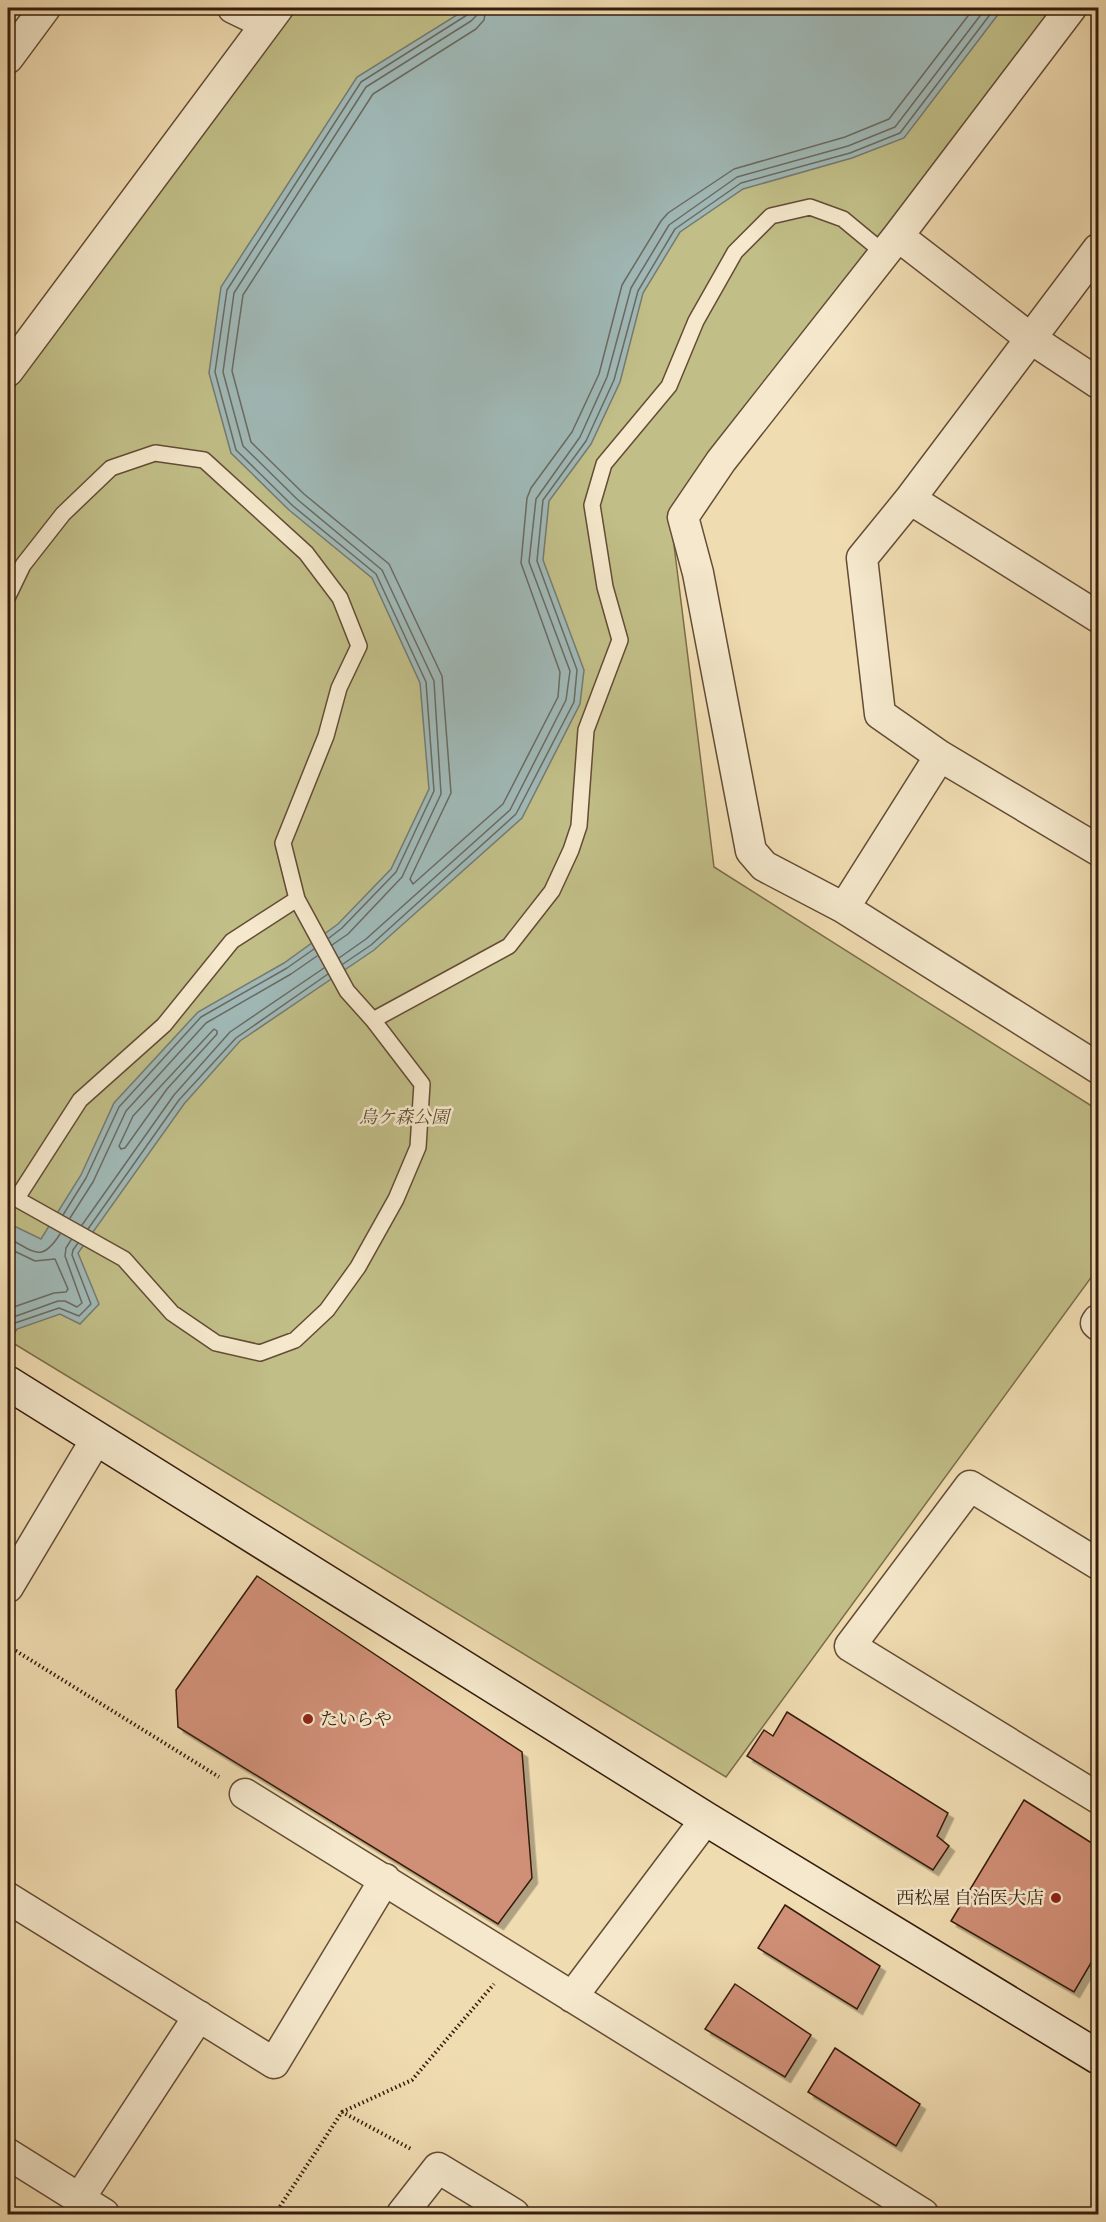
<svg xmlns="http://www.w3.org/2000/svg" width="1106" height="2222" font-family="'IM FELL French Canon','Noto Serif JP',serif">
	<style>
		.green { fill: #c1be87; stroke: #7b6d4a; stroke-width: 1.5 }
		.water { fill: #a0b9b7; stroke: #757a73; stroke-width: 1.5 }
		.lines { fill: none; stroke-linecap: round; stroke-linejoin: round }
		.shore { stroke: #6a6a62; stroke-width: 1.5 }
		.building { fill: #d08f77; stroke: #351c0c; stroke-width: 1.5; filter: url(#shadow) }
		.lane-casing { stroke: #644c35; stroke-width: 18 }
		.street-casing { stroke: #644c35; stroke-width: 33 }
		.secondary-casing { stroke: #351c0c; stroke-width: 36 }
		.path { stroke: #351c0c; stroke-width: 4; stroke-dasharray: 1.5 3; stroke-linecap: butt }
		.lane { stroke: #f5e8cc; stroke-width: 15 }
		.street { stroke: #f5e8cc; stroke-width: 30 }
		.secondary { stroke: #f5e8cc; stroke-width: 33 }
		.poi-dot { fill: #8f2418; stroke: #f5e8cc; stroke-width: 2 }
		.labels { text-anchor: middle; stroke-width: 5; stroke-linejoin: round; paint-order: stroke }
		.park-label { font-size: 18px; font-style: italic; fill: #5f4d31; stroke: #f5e8cc }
		.poi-label { font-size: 18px; fill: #351c0c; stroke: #f5e8cc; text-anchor: start }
	</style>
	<defs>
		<filter id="shadow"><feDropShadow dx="5.5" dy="5.5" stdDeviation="0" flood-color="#0004"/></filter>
	</defs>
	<rect width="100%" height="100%" fill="#f0dcb1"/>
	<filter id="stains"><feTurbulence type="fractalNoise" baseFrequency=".00333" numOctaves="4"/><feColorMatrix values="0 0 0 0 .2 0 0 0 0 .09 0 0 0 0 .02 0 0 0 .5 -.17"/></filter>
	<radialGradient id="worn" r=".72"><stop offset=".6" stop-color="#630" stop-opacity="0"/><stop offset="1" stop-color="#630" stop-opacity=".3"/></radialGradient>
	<!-- green -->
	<path class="green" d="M 294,8 L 1056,8 L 670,513 L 714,867 L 1098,1110 L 1098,1268 L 726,1777 L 8,1340 L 8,395 Z"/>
	<!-- water -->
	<path class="water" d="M 468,8 L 1003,8 L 904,138 L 852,158 L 743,189 L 680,232 L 643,293 L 620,382 L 591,444 L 549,501 L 543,560 L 584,670 L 580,704 L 522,818 L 374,950 L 240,1041 L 184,1104 L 78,1253 L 99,1304 L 80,1324 L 60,1314 L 17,1329 L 8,1343 L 8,1229 L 10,1224 L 41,1239 L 81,1175 L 114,1103 L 198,1012 L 284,963 L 338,924 L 391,869 L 429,789 L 420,683 L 372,578 L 289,510 L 231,453 L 209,373 L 221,287 L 357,77 Z"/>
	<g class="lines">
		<!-- shore -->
		<path class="shore" d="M 486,8 L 484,20 L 476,29 L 373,94 L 243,295 L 232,371 L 251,442 L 304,494 L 389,564 L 442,676 L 451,793 L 410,879 L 413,884 L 503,804 L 558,697 L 560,672 L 521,563 L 527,498 L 531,488 L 572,432 L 599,374 L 622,285 L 661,221 L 668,213 L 734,169 L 845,137 L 889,119 L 974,8
			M 329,938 L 342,928 L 396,872 L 434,791 L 426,682 L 376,574 L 293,506 L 236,450 L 215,372 L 227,290 L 361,82 L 467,15 L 470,8
			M 332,945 L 348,934 L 402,877 L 441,794 L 434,681 L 382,570 L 298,500 L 243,446 L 223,372 L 234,293 L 366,87 L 471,21 L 476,16 L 477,8
			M 339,958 L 366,939 L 510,810 L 566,700 L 570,671 L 529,562 L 536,499 L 580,437 L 607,377 L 631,288 L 669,225 L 737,177 L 848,146 L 895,127 L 986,8
			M 343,964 L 371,945 L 516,814 L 574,702 L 577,670 L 537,561 L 543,500 L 586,441 L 614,380 L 638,291 L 675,229 L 741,183 L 850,153 L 900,133 L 995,8
			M 214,1029 L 217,1031 L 217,1034 L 167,1089 L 125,1148 L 121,1149 L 119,1146 L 133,1116 Z
			M 63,1215 L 86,1178 L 119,1107 L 201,1017 L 287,968 L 314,949
			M 70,1218 L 93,1182 L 126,1111 L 206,1023 L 291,974 L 317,956
			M 82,1225 L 174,1095 L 230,1032 L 324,968
			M 88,1229 L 179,1100 L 236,1038 L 328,974
			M 8,1238 C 34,1251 41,1264 60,1234
			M 8,1248 L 35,1261 L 55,1259 L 68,1289 L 66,1292 L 54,1293 L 8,1309
			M 8,1319 L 58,1301 L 65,1301 L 77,1307 L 82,1303 L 65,1256 L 66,1248 L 71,1240
			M 8,1332 L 15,1323 L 59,1308 L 79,1316 L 91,1304 L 72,1255 L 73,1250 L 78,1243"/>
	</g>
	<!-- building -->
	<path class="building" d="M 257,1576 L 522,1752 L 532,1878 L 498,1924 L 178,1727 L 176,1690 Z
		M 787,1712 L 948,1813 L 937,1836 L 949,1846 L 933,1870 L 747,1756 L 764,1730 L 773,1736 Z
		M 1024,1800 L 1098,1847 L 1098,1951 L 1074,1992 L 951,1921 Z
		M 785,1905 L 880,1966 L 857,2009 L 758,1948 Z
		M 735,1984 L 811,2035 L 785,2077 L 705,2029 Z
		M 835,2048 L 920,2104 L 896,2146 L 808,2092 Z"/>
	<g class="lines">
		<defs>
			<path id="lane" d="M 8,596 L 23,565 L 63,514 L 111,468 L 155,453 L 204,460 L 306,553 L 340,598 L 359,646 L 339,688 L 326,736 L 283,843 L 297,899 L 347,991 L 373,1020 L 422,1084 L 418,1147 L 396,1199 L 358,1267 L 327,1310 L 295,1340 L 260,1353 L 216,1343 L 172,1313 L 124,1259 L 8,1194
				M 373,1020 L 509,946 L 552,891 L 571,850 L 579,826 L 586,730 L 620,640 L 605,587 L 592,505 L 604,464 L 669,386 L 696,321 L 735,252 L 771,216 L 810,207 L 843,219 L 884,253
				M 17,1198 L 80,1100 L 164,1025 L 232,941 L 297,899"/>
			<path id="street" d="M 233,8 L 266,24
				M 1071,8 L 898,236 L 721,461 L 683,517 L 698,573 L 751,851 L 764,866 L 844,908 L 1098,1068
				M 8,58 L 45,8
				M 898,236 L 1030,338 L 1098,383
				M 8,371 L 278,8
				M 910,499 L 1098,249
				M 1098,617 L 910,499 L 862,558 L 880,714 L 940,756 L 1098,850
				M 844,908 L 940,756
				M 1098,1320 L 1096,1323 L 1098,1325
				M 1098,1564 L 970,1486 L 850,1646 L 1098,1798
				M 8,1587 L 97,1438
				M 245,1794 L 923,2214
				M 8,1898 L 274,2063 L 385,1879
				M 572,1997 L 706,1819
				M 8,2154 L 104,2214
				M 79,2199 L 199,2016
				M 402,2214 L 438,2168 L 514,2214"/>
			<path id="secondary" d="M 8,1383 L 706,1819 L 1098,2057"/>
		</defs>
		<!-- lane casing -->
		<use href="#lane" class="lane-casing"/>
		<!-- street casing -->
		<use href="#street" class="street-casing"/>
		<!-- secondary casing -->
		<use href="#secondary" class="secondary-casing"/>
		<!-- path -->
		<path class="path" d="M 8,1646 L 219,1777
			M 342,2112 L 412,2080 L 494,1984
			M 275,2214 L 342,2112 L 411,2149"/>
		<!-- lane -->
		<use href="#lane" class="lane"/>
		<!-- street -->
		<use href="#street" class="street"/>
		<!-- secondary -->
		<use href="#secondary" class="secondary"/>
	</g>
	<!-- markers -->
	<g class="poi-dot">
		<circle cx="308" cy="1719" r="6"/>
		<circle cx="1056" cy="1898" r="6"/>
	</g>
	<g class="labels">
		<!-- park labels -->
		<g class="park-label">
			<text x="404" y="1123">烏ケ森公園</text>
		</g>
		<!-- poi labels -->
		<g class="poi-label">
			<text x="320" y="1725">たいらや</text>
			<text x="1044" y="1904" text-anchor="end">西松屋 自治医大店</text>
		</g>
	</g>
	<!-- margin -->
	<rect width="1106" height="2222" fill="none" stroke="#f0dcb1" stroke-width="30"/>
	<rect x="9" y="9" width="1088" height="2204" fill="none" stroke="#351c0c" stroke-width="3"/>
	<rect x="15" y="15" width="1076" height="2192" fill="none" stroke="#351c0c" stroke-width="1.5"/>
	<rect width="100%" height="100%" filter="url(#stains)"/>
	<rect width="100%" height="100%" fill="url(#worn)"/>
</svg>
